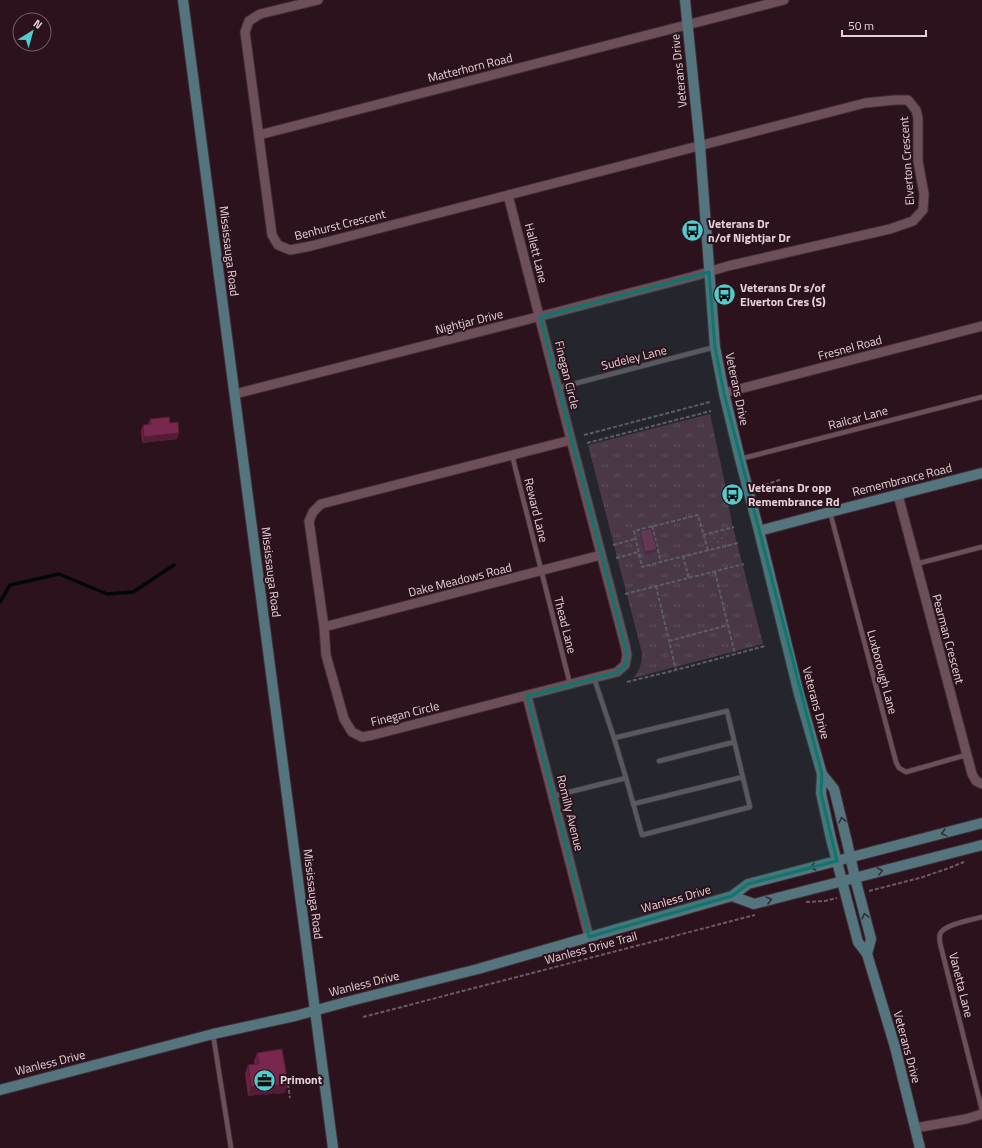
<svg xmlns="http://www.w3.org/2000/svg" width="982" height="1148" font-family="'Titillium Web',sans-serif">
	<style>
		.park { fill: url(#park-tufts) }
		.garden { fill: url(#garden-dots) }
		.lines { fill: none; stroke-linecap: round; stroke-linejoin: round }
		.stream { stroke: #00090a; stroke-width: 3.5 }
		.lane-casing { stroke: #402f35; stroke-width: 6 }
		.street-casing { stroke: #402f35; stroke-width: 11 }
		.secondary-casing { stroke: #402f35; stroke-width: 12 }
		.path { stroke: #6e5861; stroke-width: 2; stroke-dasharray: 4 2; stroke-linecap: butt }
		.lane { stroke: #6d4f5a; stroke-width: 4.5 }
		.street { stroke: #6d4f5a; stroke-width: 9 }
		.secondary { stroke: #54757e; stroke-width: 10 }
		.wall { fill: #682242 }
		.shaded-wall { fill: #551c36 }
		.building { fill: #79284d; stroke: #551c36 }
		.oneway { stroke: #352b35 }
		.marked { fill: #0f766e; fill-opacity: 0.2; stroke: #0f766e; stroke-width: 3; stroke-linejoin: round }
		.labels { text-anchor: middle; stroke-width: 4; stroke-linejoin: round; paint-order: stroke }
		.street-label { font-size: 12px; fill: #e4d2d8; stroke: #2b121d }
		.poi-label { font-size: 12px; font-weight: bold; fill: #e4d2d8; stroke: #2b121d; text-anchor: start }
	</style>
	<defs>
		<pattern id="park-tufts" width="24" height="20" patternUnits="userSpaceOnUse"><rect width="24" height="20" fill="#59283d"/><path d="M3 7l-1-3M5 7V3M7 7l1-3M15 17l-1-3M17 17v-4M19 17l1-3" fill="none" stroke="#714658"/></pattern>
		<pattern id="garden-dots" width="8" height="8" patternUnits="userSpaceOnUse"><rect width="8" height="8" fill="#59283d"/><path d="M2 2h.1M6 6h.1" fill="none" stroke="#714658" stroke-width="1.8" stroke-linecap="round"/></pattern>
	</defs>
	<rect width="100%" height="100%" fill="#2b121d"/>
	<!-- park -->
	<path class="park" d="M 710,414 L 724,479 L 732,524 L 763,644 L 633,678 C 640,670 642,663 642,653 L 588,445 Z"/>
	<!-- garden -->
	<path class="garden" d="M 726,532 L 728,541 L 711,546 L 709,537 Z"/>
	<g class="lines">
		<!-- stream -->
		<path class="stream" d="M 0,602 L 10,585 L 59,574 L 107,594 L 133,592 L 174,565"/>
		<defs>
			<path id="lane" d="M 558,388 L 715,347
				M 512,455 L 570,684
				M 740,459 L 982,397
				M 830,512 L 896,762 L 899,768 L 906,772 L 966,755
				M 916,564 L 982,547
				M 594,678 L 614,738
				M 659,761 L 734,742
				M 553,796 L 626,778 L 614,738 L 727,711 L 750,807 L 642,835 L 626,778
				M 633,804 L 743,777
				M 982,917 C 972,920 944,924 940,934 C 939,937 940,940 940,943 L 982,1110
				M 213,1034 L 231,1148"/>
			<path id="street" d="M 259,135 L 784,0
				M 508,195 L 571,440 L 625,645 L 627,655 L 625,665 L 617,672 L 373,735 L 362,737 L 352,732 L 344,719 L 326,655 L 324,627 L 309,521 L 313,512 L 321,504 L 571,440
				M 724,393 L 982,326
				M 235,394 L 553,313 L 691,277 L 728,266 L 890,229 L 913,221 L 923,210 L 924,194 L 918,161 L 918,118 L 916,110 L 908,100 L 895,100 L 865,103 L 311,246 L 290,250 L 278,245 L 272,235 L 245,32 L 249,21 L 260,14 L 318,0
				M 898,495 L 972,774 L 976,781 L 982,784
				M 324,627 L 601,555
				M 527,696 L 589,937
				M 915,1128 L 966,1119 L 982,1114"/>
			<path id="secondary" d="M 183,0 L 333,1148
				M 685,0 L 700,146 L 715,347 L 724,393 L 740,459 L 759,531 L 799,694 L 822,774 L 821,793 L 831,839 L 858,942 L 867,954 L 895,1047 L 920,1148
				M 759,531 L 830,512 L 982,473
				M 822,774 L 834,789 L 847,842 L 855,878 L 871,939 L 867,954
				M 732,896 L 754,904 L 982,845
				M 0,1090 L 213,1034 L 295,1016 L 346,1002 L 478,969 L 732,896 L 748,884 L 982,823"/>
		</defs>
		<!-- lane casing -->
		<use href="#lane" class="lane-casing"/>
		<!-- street casing -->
		<use href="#street" class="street-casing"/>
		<!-- secondary casing -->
		<use href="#secondary" class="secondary-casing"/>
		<!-- path -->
		<path class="path" d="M 584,435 L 710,402
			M 587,443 L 711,411
			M 765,485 L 782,479
			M 652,526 L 661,562
			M 703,535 L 734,527
			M 613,545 L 635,539
			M 708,550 L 698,515 L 634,531 L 642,567 C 674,558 706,551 738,543
			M 683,556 L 689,578
			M 616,558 L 639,552
			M 715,572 L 735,654
			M 656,586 L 676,670
			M 625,594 L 744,564
			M 669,641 L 728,625
			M 627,682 L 676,670 L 765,646
			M 869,891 L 923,877 L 949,868 L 964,862
			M 806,902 L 825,901 L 837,898
			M 363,1017 L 755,915
			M 287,1085 L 288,1085 L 290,1098"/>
		<!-- lane -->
		<use href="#lane" class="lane"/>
		<!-- street -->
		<use href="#street" class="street"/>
		<!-- secondary -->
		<use href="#secondary" class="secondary"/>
	</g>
	<!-- wall -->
	<path class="wall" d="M 150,419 L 170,423 L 177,439 L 142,443 L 141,431 L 143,425 L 148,425 Z
		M 640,531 L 656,552 L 644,555 L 639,534 Z
		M 257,1053 L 285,1093 L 274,1094 L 274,1093 L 264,1095 L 264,1094 L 248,1096 L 245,1074 L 248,1065 L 254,1064 L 254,1061 Z"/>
	<!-- shaded-wall -->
	<path class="shaded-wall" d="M 179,433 L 177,439 L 142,443 L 144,437 Z
		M 657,549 L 656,552 L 644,555 L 645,552 Z
		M 288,1084 L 285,1093 L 274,1094 L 277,1086 Z
		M 267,1085 L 264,1094 L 248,1096 L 251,1087 Z
		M 277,1085 L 274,1093 L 264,1095 L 267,1086 Z"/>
	<!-- building -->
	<path class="building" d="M 169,417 L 170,423 L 178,422 L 179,433 L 144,437 L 143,425 L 151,424 L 150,419 Z
		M 651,528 L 657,549 L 645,552 L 640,531 Z
		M 282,1049 L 288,1084 L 277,1086 L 277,1085 L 267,1086 L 267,1085 L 251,1087 L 248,1065 L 259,1064 L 257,1053 Z"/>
	<!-- one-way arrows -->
	<defs><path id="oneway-chevron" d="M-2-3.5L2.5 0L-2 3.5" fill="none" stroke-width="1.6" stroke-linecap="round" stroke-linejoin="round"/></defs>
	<g class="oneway">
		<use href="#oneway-chevron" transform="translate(842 820) rotate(-104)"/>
		<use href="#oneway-chevron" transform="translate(944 833) rotate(165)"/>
		<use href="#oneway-chevron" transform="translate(813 867) rotate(166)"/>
		<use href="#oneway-chevron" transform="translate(880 871) rotate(-14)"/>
		<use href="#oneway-chevron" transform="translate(769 900) rotate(-15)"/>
		<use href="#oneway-chevron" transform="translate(865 916) rotate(-104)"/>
	</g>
	<!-- marked area -->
	<path class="marked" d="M 709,272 L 715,347 L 724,393 L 822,774 L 821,793 L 837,861 L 748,884 L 732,896 L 589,937 L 527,696 L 617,672 L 625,665 L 627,655 L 540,317 Z"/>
	<!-- icons -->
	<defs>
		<symbol id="bus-disc" viewBox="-11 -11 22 22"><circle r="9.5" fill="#52cdcf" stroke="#2b121d"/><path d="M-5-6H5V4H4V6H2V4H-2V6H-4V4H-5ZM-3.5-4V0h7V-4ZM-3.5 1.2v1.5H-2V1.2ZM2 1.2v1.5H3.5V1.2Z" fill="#111"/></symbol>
		<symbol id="office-disc" viewBox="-11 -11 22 22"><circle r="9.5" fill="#52cdcf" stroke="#2b121d"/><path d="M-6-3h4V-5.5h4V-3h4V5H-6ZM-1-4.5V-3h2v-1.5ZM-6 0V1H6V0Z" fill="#111"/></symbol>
	</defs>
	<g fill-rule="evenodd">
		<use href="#bus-disc" x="680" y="218" width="25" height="25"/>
		<use href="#bus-disc" x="712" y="282" width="25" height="25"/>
		<use href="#bus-disc" x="720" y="482" width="25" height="25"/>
		<use href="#office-disc" x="252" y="1068" width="25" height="25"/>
	</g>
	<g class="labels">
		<!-- street labels -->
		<g class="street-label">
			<text transform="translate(470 68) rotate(-14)" y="4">Matterhorn Road</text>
			<text transform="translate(679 71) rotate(-96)" y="4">Veterans Drive</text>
			<text transform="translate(907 161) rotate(-94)" y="4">Elverton Crescent</text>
			<text transform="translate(340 225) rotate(-14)" y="4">Benhurst Crescent</text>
			<text transform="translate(229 251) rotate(83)" y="4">Mississauga Road</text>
			<text transform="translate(536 253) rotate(76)" y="4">Hallett Lane</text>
			<text transform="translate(469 322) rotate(-14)" y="4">Nightjar Drive</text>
			<text transform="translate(850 348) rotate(-15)" y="4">Fresnel Road</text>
			<text transform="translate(634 358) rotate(-14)" y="4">Sudeley Lane</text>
			<text transform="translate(567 375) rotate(76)" y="4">Finegan Circle</text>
			<text transform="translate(737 389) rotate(78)" y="4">Veterans Drive</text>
			<text transform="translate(858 418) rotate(-15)" y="4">Railcar Lane</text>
			<text transform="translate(902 480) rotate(-14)" y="4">Remembrance Road</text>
			<text transform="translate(536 510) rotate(76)" y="4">Reward Lane</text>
			<text transform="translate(271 572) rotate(83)" y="4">Mississauga Road</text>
			<text transform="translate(460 580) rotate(-14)" y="4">Dake Meadows Road</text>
			<text transform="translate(565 625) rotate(76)" y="4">Thead Lane</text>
			<text transform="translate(948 639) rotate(75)" y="4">Pearman Crescent</text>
			<text transform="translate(882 672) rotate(75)" y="4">Luxborough Lane</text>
			<text transform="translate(816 703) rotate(75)" y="4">Veterans Drive</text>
			<text transform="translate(405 714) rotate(-14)" y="4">Finegan Circle</text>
			<text transform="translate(570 813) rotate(76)" y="4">Romilly Avenue</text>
			<text transform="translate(313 894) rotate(83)" y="4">Mississauga Road</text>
			<text transform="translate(676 899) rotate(-16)" y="4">Wanless Drive</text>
			<text transform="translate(591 948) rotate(-15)" y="4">Wanless Drive Trail</text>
			<text transform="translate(364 984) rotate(-14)" y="4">Wanless Drive</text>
			<text transform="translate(961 985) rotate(76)" y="4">Vanetta Lane</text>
			<text transform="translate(907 1047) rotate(75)" y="4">Veterans Drive</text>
			<text transform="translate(50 1063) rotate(-14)" y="4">Wanless Drive</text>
		</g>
		<!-- poi labels -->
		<g class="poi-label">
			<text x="708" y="228">Veterans Dr<tspan x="708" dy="14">n/of Nightjar Dr</tspan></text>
			<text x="740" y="292">Veterans Dr s/of<tspan x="740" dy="14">Elverton Cres (S)</tspan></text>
			<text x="748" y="492">Veterans Dr opp<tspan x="748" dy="14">Remembrance Rd</tspan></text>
			<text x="280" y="1084">Primont</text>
		</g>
	</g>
	<!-- north arrow -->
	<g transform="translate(32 32) rotate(37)"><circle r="19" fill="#2b121d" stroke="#755f68"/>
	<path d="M0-3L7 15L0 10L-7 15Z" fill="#52cdcf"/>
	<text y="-6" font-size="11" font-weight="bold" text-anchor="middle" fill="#e4d2d8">N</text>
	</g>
	<!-- scale -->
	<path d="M842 30v6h84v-6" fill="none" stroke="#e4d2d8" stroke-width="2"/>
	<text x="848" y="30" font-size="12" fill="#e4d2d8" stroke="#2b121d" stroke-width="3" paint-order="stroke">50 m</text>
</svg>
